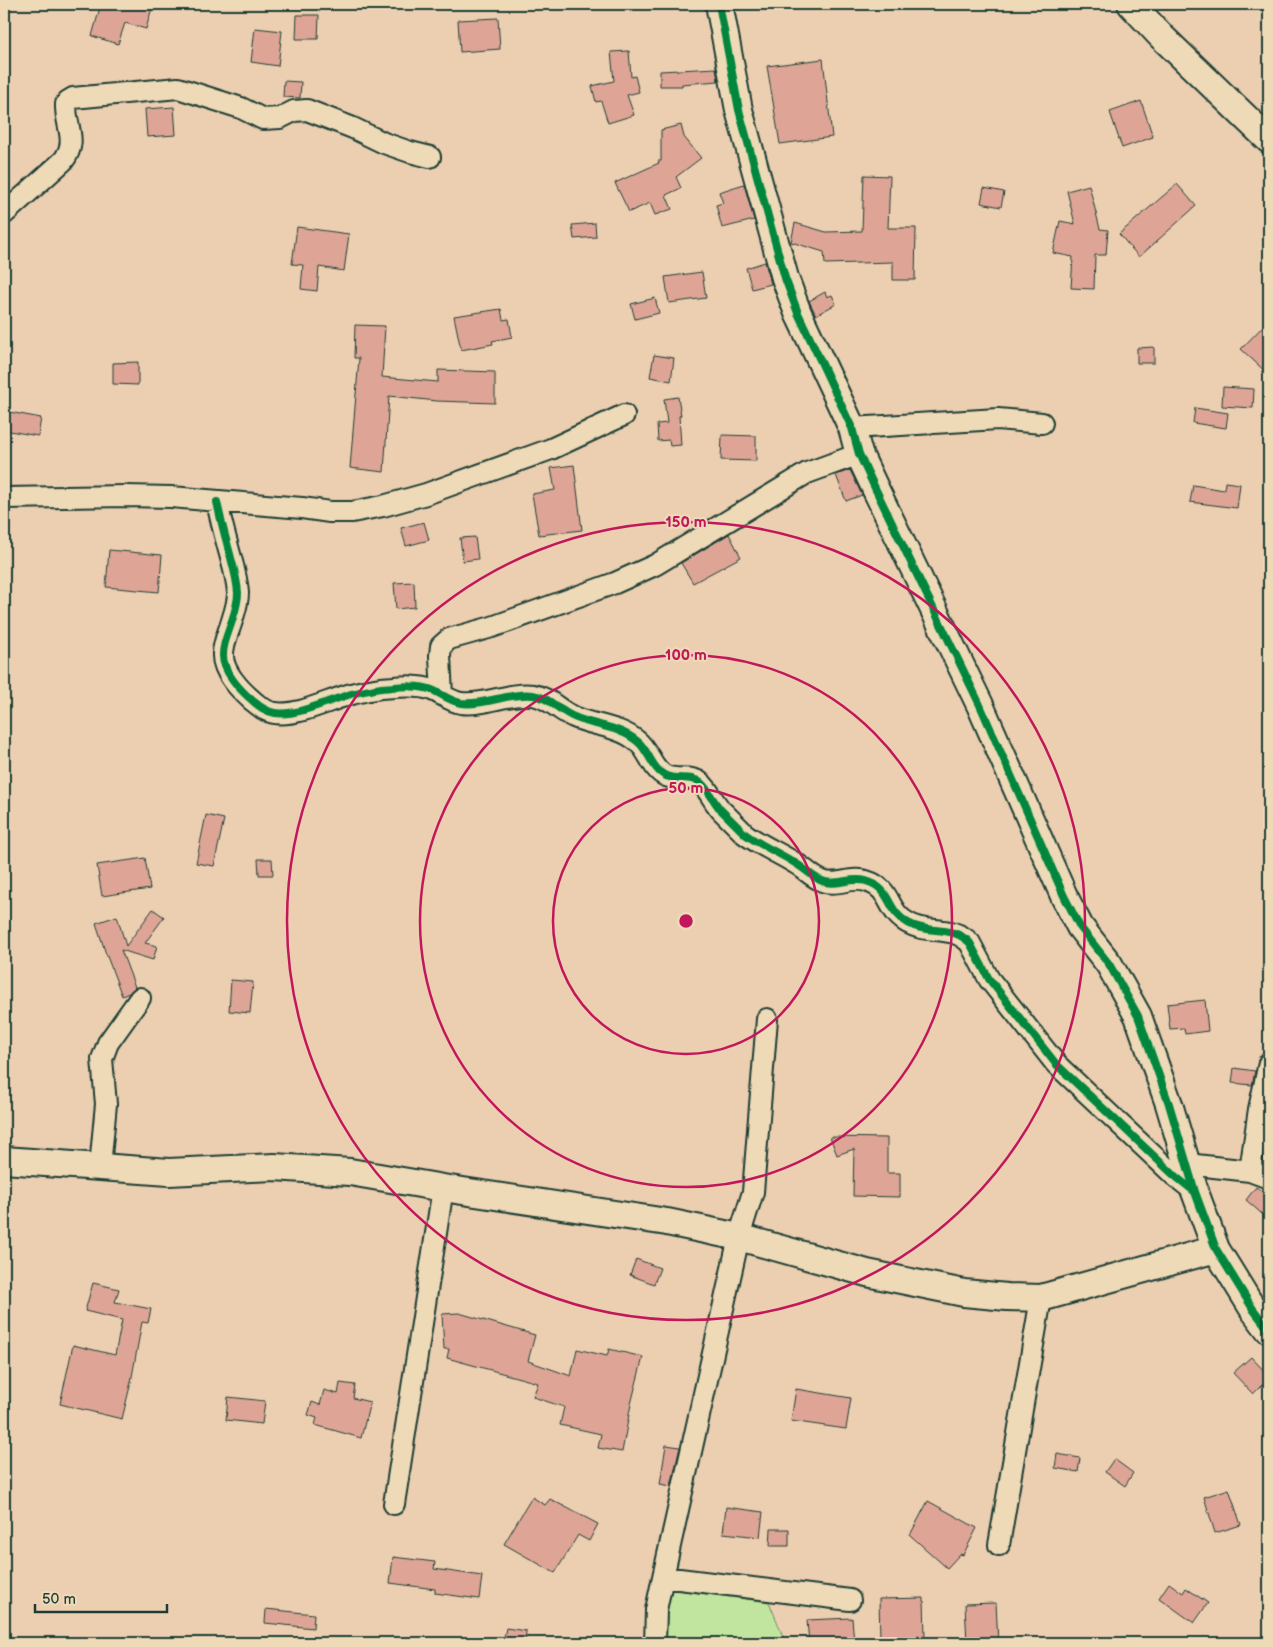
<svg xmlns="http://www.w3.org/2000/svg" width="1273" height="1647" font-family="'Balsamiq Sans',sans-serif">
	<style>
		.green { fill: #c1e49e; stroke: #709069 }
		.building { fill: #dea597; stroke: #1f3d34 }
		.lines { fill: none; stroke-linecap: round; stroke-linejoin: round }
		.minor-casing { stroke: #1f3d34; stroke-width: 24 }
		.tertiary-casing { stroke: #1f3d34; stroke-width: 30 }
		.minor { stroke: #efdab8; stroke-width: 20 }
		.tertiary { stroke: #efdab8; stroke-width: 26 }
		.cycleway-casing { stroke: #efdab8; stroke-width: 11 }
		.cycleway { stroke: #00873e; stroke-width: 8 }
		.ring { fill: none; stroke: #c2185b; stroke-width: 2.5 }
		.centre { fill: #c2185b; stroke: #efdab8; stroke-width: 2.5 }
		.ring-label { font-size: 15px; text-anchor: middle; font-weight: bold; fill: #c2185b; stroke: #efdab8; stroke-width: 4; stroke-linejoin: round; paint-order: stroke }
	</style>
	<rect width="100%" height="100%" fill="#eccfb1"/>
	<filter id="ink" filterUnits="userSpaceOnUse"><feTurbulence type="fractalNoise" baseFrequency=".02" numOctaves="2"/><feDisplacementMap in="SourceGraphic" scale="10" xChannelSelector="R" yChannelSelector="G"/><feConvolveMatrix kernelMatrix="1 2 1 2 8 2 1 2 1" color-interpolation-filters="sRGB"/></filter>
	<g filter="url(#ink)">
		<!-- green -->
		<path class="green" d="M 661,1588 L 769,1602 L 786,1643 L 666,1643 L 667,1615 Z"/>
		<!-- building -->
		<path class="building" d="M 101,4 L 153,4 L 146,29 L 125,23 L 118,44 L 92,36 Z
			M 297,15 L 319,15 L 318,39 L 296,39 Z
			M 498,18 L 500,49 L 460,52 L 458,20 Z
			M 255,28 L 282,31 L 278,66 L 251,62 Z
			M 629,51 L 631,77 L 635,76 L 639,92 L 627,95 L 634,115 L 608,123 L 601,101 L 596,102 L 592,86 L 614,81 L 611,52 Z
			M 823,59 L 832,137 L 780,144 L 767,66 Z
			M 716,68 L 718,81 L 682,84 L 682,86 L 660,86 L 660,71 Z
			M 284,81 L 301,82 L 300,98 L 283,97 Z
			M 1141,101 L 1153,137 L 1122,148 L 1110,112 Z
			M 174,107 L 176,135 L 147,137 L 145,109 Z
			M 681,125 L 684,137 L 701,158 L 676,177 L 681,188 L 666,195 L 672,209 L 655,215 L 650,203 L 629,212 L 615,183 L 659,163 L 658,161 L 661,161 L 661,130 Z
			M 864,175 L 890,176 L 888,228 L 916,228 L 915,280 L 893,280 L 893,262 L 825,264 L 824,252 L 791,242 L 795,223 L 826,232 L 862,231 Z
			M 744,184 L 754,220 L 722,228 L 716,205 L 723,203 L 719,192 Z
			M 1177,184 L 1196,206 L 1139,257 L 1119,234 Z
			M 1089,185 L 1100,229 L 1108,230 L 1106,255 L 1095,255 L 1094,289 L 1071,288 L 1073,257 L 1053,253 L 1060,221 L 1075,224 L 1067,191 Z
			M 984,188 L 1004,192 L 1001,207 L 981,203 Z
			M 595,223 L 596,237 L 574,239 L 572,225 Z
			M 297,227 L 349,234 L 344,271 L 319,267 L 317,291 L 301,289 L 303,265 L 292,264 Z
			M 765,262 L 771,284 L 752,289 L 746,268 Z
			M 702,272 L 706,298 L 669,303 L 665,277 Z
			M 825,292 L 827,297 L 832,295 L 836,304 L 816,315 L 809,301 Z
			M 655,298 L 659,313 L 635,319 L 631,304 Z
			M 501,309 L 503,320 L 509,319 L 512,337 L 492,341 L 493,344 L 461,350 L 454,316 Z
			M 1269,320 L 1269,375 L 1241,349 Z
			M 355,325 L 385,326 L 382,377 L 438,382 L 438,370 L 495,372 L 495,403 L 437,401 L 389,396 L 384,472 L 350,468 L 359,358 L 354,358 Z
			M 1154,347 L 1154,363 L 1137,363 L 1137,348 Z
			M 654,355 L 674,358 L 671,381 L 650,377 Z
			M 138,362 L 138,385 L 113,384 L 113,363 Z
			M 1223,387 L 1254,389 L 1253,408 L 1222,406 Z
			M 678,397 L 681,415 L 679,416 L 681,445 L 670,446 L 669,440 L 658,441 L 657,424 L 667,423 L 664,399 Z
			M 1195,408 L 1228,413 L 1226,428 L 1193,423 Z
			M 4,411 L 41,418 L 38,436 L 4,430 Z
			M 722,435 L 756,436 L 756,461 L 721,460 Z
			M 574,465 L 582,530 L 539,535 L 532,494 L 555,490 L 551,468 Z
			M 850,470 L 862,495 L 846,501 L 836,475 Z
			M 1225,482 L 1240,484 L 1237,508 L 1190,502 L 1193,485 L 1224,490 Z
			M 424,522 L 429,540 L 406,546 L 401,528 Z
			M 729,534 L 741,557 L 693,583 L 681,563 Z
			M 475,537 L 478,559 L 463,561 L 460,538 Z
			M 109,550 L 162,555 L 159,592 L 106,587 Z
			M 414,582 L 415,607 L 396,609 L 394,583 Z
			M 206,815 L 224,819 L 214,866 L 196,863 Z
			M 145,858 L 150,889 L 102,896 L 97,865 Z
			M 258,859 L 272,859 L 273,875 L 259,875 Z
			M 153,909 L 164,917 L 145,943 L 157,946 L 153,960 L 121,950 L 135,987 L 129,993 L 122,996 L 105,951 L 96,923 L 117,916 L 126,946 Z
			M 231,980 L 253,982 L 250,1013 L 229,1011 Z
			M 1205,1000 L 1208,1031 L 1185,1034 L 1184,1028 L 1170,1029 L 1167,1004 Z
			M 1234,1068 L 1255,1071 L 1252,1085 L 1232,1083 Z
			M 830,1137 L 887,1138 L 887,1173 L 900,1173 L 900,1197 L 853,1196 L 854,1149 L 837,1155 Z
			M 1256,1187 L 1269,1197 L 1269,1220 L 1246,1200 Z
			M 636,1259 L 660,1268 L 654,1284 L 630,1275 Z
			M 93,1283 L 119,1289 L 115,1302 L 151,1309 L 148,1323 L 142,1322 L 131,1382 L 122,1419 L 60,1404 L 73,1345 L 115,1355 L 122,1320 L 85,1311 Z
			M 459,1313 L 535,1335 L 528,1361 L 571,1376 L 577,1349 L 607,1356 L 609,1349 L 643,1357 L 631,1404 L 622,1452 L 598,1448 L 601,1434 L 560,1425 L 564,1407 L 533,1397 L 538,1383 L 447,1358 L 449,1349 L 444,1349 L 442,1314 Z
			M 1251,1357 L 1269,1376 L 1269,1378 L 1253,1394 L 1233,1373 Z
			M 340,1383 L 355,1385 L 353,1398 L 370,1402 L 361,1438 L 315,1425 L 317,1418 L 308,1415 L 312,1402 L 320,1405 L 324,1390 L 338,1394 Z
			M 796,1389 L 851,1398 L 846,1429 L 791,1421 Z
			M 228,1397 L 265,1401 L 262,1424 L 226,1420 Z
			M 666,1445 L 680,1447 L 671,1486 L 660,1484 Z
			M 1057,1454 L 1080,1458 L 1078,1472 L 1055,1468 Z
			M 1114,1459 L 1133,1473 L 1125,1486 L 1105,1472 Z
			M 1229,1489 L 1241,1525 L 1215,1533 L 1204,1497 Z
			M 532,1497 L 545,1505 L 550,1499 L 598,1524 L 589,1541 L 578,1535 L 555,1573 L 504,1544 Z
			M 928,1501 L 977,1528 L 963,1555 L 960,1554 L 947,1568 L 910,1535 Z
			M 726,1507 L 763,1512 L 760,1537 L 723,1533 Z
			M 771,1529 L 789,1529 L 789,1546 L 770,1546 Z
			M 393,1557 L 435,1562 L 434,1569 L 482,1576 L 479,1599 L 435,1593 L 435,1589 L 390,1583 Z
			M 1169,1583 L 1183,1593 L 1186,1588 L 1208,1603 L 1194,1623 L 1159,1598 Z
			M 924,1598 L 925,1637 L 880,1638 L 879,1599 Z
			M 996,1603 L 998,1643 L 967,1643 L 965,1604 Z
			M 266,1609 L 314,1614 L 313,1628 L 265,1623 Z
			M 852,1618 L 854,1643 L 809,1643 L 807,1620 Z
			M 506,1628 L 526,1631 L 525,1643 L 503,1643 Z"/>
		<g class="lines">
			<defs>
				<path id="minor" d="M 4,214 L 63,161 C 79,141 65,126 66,104 L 68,101 L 73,98 L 178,88 L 241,108 L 263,119 L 280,118 L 294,111 L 307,110 L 353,128 L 384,143 L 410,152 L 430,157
					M 852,428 L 998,419 L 1042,423
					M 4,498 L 126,496 L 171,497 L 302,508 L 330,512 L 352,512 L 383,506 L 426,494 L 551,449 L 624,415
					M 217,502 C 220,516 223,529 227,543 C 231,559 237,576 238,593 C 238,604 234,614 231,624 C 228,633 223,644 223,654 C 222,671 240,690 253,701 C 259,706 266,712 275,713 C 297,716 325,702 345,696 C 356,692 369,690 381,688 C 396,687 418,684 432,690 C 442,694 450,701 461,703 C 485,706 509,692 533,695 C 549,697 559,711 574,717 C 594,726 619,726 637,741 C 649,750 652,770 666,776 C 678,781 691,775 701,783 C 710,791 714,804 723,812 C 730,819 738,827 745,834 C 760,845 779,853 795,863 C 804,868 811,876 820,880 C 835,888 850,876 866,881 C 893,889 885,910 908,923 C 928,935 952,924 970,943 L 989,979 L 1056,1064 L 1175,1176 L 1195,1192
					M 442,695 L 440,656 L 441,646 L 449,639 L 492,627 L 615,583 L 655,565 L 807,473 L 859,454
					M 1187,1164 L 1250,1171 L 1269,1178
					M 100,1167 L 106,1104 L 102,1059 L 108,1043 L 140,998
					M 1250,1171 L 1259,1109 L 1269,1063
					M 394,1504 L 443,1188
					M 999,1545 L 1041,1298
					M 663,1577 L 850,1600
					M 655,1643 L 656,1610 L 663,1577 L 739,1237 L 753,1192 L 767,1019"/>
				<path id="tertiary" d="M 719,4 L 739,110 L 785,278 L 798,313 L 852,428 L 859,454 L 875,488 L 980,705 L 1064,896 L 1080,927 L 1109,964 L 1138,1016 L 1169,1104 L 1195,1192 L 1216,1249 L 1253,1309 L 1269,1330
					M 1131,4 L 1161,36 L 1269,140
					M 4,1160 L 169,1172 L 274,1167 L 350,1172 L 443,1188 L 667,1222 L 739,1237 L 867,1273 L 964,1293 L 1007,1297 L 1041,1298 L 1216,1249"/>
			</defs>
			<!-- minor casing -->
			<use href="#minor" class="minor-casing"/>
			<!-- tertiary casing -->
			<use href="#tertiary" class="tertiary-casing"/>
			<!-- minor -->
			<use href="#minor" class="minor"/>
			<!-- tertiary -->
			<use href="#tertiary" class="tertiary"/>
			<defs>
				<path id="cycleway" d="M 719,4 L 739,110 L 785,278 L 798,313 L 852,428 L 859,454 L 875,488 L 980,705 L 1064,896 L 1080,927 L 1109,964 L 1138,1016 L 1169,1104 L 1195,1192 L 1216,1249 L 1253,1309 L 1269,1330
					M 217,502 C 220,516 223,529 227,543 C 231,559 237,576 238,593 C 238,604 234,614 231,624 C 228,633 223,644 223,654 C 222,671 240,690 253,701 C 259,706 266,712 275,713 C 297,716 325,702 345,696 C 356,692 369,690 381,688 C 396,687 418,684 432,690 C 442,694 450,701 461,703 C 485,706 509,692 533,695 C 549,697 559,711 574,717 C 594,726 619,726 637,741 C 649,750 652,770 666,776 C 678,781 691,775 701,783 C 710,791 714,804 723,812 C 730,819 738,827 745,834 C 760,845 779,853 795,863 C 804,868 811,876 820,880 C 835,888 850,876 866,881 C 893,889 885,910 908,923 C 928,935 952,924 970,943 L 989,979 L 1056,1064 L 1175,1176 L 1195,1192"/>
			</defs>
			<!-- cycleway casing -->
			<use href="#cycleway" class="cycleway-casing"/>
			<!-- cycleway -->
			<use href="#cycleway" class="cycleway"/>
		</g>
	</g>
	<!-- distance rings -->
	<g class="ring">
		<circle cx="686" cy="921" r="133"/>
		<circle cx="686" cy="921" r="266"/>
		<circle cx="686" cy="921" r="399"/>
	</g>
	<circle cx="686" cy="921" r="8" class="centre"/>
	<g class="ring-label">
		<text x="686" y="527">150 m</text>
		<text x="686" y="660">100 m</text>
		<text x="686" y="793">50 m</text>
	</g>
	<!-- margin -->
	<rect width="1273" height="1647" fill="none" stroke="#efdab8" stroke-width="20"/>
	<rect x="10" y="10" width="1253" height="1627" fill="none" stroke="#1f3d34" stroke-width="2" filter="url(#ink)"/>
	<!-- scale -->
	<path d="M35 1604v8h132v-8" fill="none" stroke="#1f3d34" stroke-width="2.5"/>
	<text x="42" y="1604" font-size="15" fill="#1f3d34" stroke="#efdab8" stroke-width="4" paint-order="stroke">50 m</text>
</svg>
